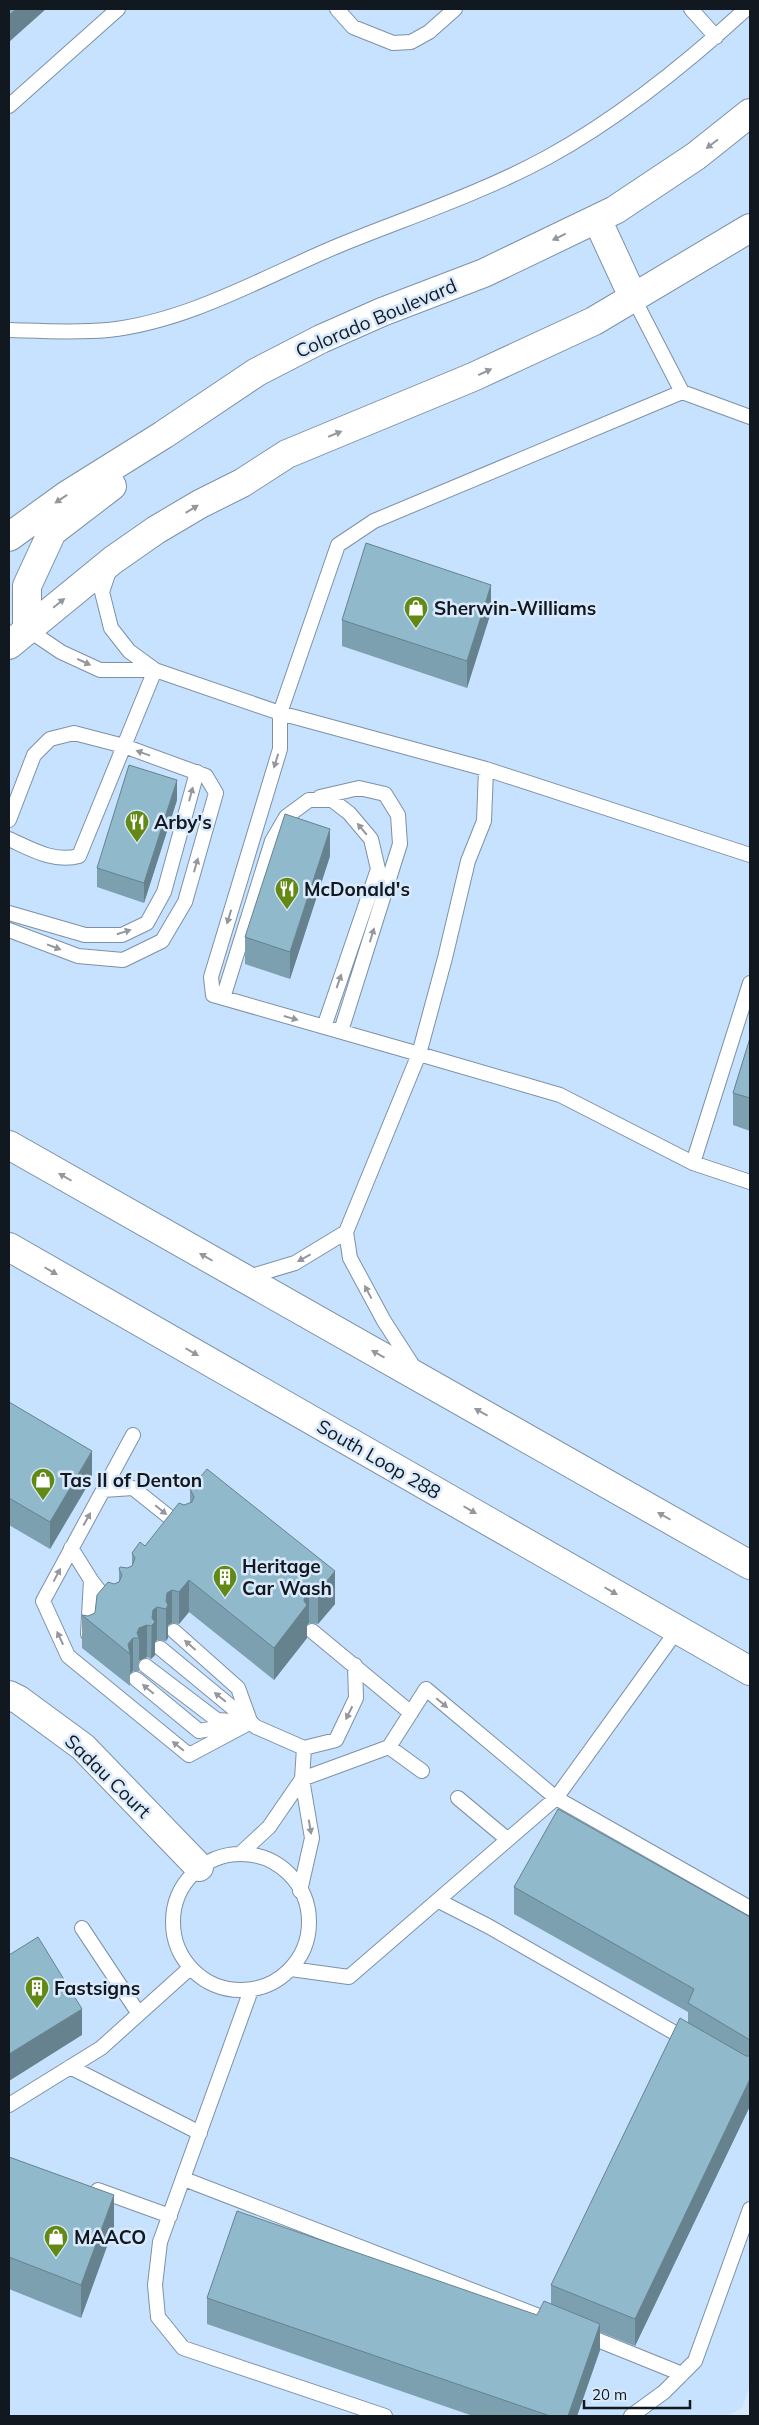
<svg xmlns="http://www.w3.org/2000/svg" width="759" height="2425" font-family="Mulish,sans-serif">
	<style>
		.built { fill: #c7e2fe }
		.lines { fill: none; stroke-linecap: round; stroke-linejoin: round }
		.service-casing { stroke: #7d91a6; stroke-width: 16 }
		.minor-casing { stroke: #7d91a6; stroke-width: 30 }
		.secondary-casing { stroke: #7d91a6; stroke-width: 30 }
		.trunk-casing { stroke: #7d91a6; stroke-width: 30 }
		.service { stroke: #fff; stroke-width: 14 }
		.minor { stroke: #fff; stroke-width: 28 }
		.secondary { stroke: #fff; stroke-width: 28 }
		.trunk { stroke: #fff; stroke-width: 28 }
		.wall { fill: #7ca0af }
		.shaded-wall { fill: #65828e }
		.building { fill: #90bacb; stroke: #65828e }
		.oneway { fill: #94979b }
		.labels { text-anchor: middle; stroke-width: 5; stroke-linejoin: round; paint-order: stroke }
		.street-label { font-size: 19px; fill: #111820; stroke: #d8e9fb }
		.poi-label { font-size: 19px; font-weight: bold; fill: #111820; stroke: #d8e9fb; text-anchor: start }
	</style>
	<rect width="100%" height="100%" fill="#d8e9fb"/>
	<!-- built -->
	<path class="built" d="M 9,9 L 750,9 L 750,2386 L 742,2408 L 727,2416 L 9,2416 Z"/>
	<g class="lines">
		<defs>
			<path id="service" d="M 337,9 L 353,27 L 393,43 L 411,42 L 429,32 L 455,9
				M 691,9 L 716,37
				M 9,106 L 118,9
				M 633,297 L 682,392 L 750,417
				M 9,330 C 42,331 75,333 108,330 C 190,321 265,276 340,245 C 409,217 482,193 548,157 C 621,117 686,64 746,9
				M 110,568 L 102,592 L 111,628 L 129,651 L 155,670 L 280,713 L 486,769 L 750,855
				M 27,629 L 61,652 L 100,670 L 155,670
				M 486,769 L 484,821 L 468,861 L 445,958 L 419,1054 L 560,1095 L 693,1163 L 750,1182
				M 320,797 L 359,788 L 385,794 L 398,815 L 400,844 L 341,1031
				M 9,820 L 34,755 L 50,739 L 74,733 L 124,746 L 206,776 L 216,793 L 185,902 L 162,941 L 123,960 L 78,956 L 9,930
				M 9,839 C 31,849 54,863 79,856 L 155,670
				M 9,913 L 85,935 L 122,935 L 147,923 L 164,892 L 197,772
				M 223,998 L 272,841 L 286,817 L 309,800 L 332,800 L 349,813 L 371,839 L 378,869 L 324,1027
				M 693,1163 L 750,983
				M 245,1278 L 295,1263 L 346,1232
				M 415,1369 L 384,1321 L 350,1258 L 346,1232 L 419,1054 L 213,995 L 211,977 L 280,749 L 280,713 L 338,545 L 374,521 L 682,392
				M 133,1435 L 43,1601 L 68,1656 L 189,1755 L 251,1722
				M 103,1490 L 133,1488 L 183,1528
				M 71,1548 L 91,1580 L 110,1605
				M 174,1631 L 238,1688 L 250,1721
				M 312,1631 L 411,1713
				M 88,1634 L 91,1580
				M 160,1648 L 256,1727 L 304,1748 L 336,1740 L 356,1698 L 355,1665
				M 146,1666 L 217,1720 L 232,1721
				M 136,1679 L 199,1731 L 238,1724
				M 389,1747 L 422,1771
				M 458,1798 L 507,1839
				M 241,1853 L 269,1827 L 302,1779 L 389,1747 L 426,1689 L 556,1798 L 750,1908
				M173 1922a68 68 0 1 1 136 0a68 68 0 1 1-136 0Z
				M 300,1891 L 312,1838 L 302,1779 L 304,1748
				M 439,1901 L 488,1926 L 689,2041
				M 82,1928 L 139,2014
				M 291,1969 L 349,1977 L 556,1798 L 678,1629
				M 251,1990 L 160,2242 L 155,2285 L 158,2317 L 183,2348 L 385,2416
				M 70,2067 L 200,2133
				M 9,2105 L 101,2048 L 190,1968
				M 184,2179 L 544,2318
				M 98,2190 L 170,2216
				M 583,2334 L 682,2374
				M 631,2416 L 664,2392 L 695,2361 L 750,2209"/>
			<path id="minor" d="M 9,1695 L 19,1700 L 83,1747 L 199,1867"/>
			<path id="secondary" d="M 597,219 L 633,297
				M 9,537 L 67,495 L 163,435 L 257,372 L 321,339 L 382,312 L 484,273 L 615,210 L 696,156 L 750,113
				M 27,629 L 27,586 L 52,532 L 112,486
				M 9,645 L 113,560 L 156,530 L 200,504 L 242,483 L 287,454 L 473,377 L 594,321 L 750,228"/>
			<path id="trunk" d="M 9,1145 L 750,1565
				M 9,1247 L 750,1671"/>
		</defs>
		<!-- service casing -->
		<use href="#service" class="service-casing"/>
		<!-- minor casing -->
		<use href="#minor" class="minor-casing"/>
		<!-- secondary casing -->
		<use href="#secondary" class="secondary-casing"/>
		<!-- trunk casing -->
		<use href="#trunk" class="trunk-casing"/>
		<!-- service -->
		<use href="#service" class="service"/>
		<!-- minor -->
		<use href="#minor" class="minor"/>
		<!-- secondary -->
		<use href="#secondary" class="secondary"/>
		<!-- trunk -->
		<use href="#trunk" class="trunk"/>
	</g>
	<!-- wall -->
	<path class="wall" d="M 491,612 L 467,688 L 342,646 L 342,620 Z
		M 177,800 L 144,903 L 97,887 L 97,868 Z
		M 330,856 L 290,979 L 245,964 L 245,937 Z
		M 750,1038 L 750,1131 L 733,1125 L 733,1093 Z
		M 9,1402 L 92,1478 L 50,1549 L 9,1525 Z
		M 190,1489 L 335,1604 L 318,1624 L 309,1623 L 307,1625 L 307,1638 L 274,1680 L 189,1612 L 179,1624 L 172,1623 L 168,1625 L 168,1638 L 166,1641 L 157,1640 L 155,1642 L 155,1655 L 151,1659 L 147,1657 L 139,1660 L 139,1671 L 133,1671 L 130,1674 L 130,1686 L 82,1648 L 82,1615 L 88,1616 L 95,1613 L 114,1584 L 119,1582 L 119,1569 L 127,1568 L 132,1566 L 132,1553 L 145,1546 L 184,1505 L 190,1503 Z
		M 514,1887 L 750,1917 L 750,2106 L 635,2346 L 600,2332 L 600,2350 L 577,2416 L 473,2416 L 207,2324 L 207,2298 L 537,2315 L 551,2304 L 551,2285 L 688,2023 L 688,2012 L 514,1914 Z
		M 9,2157 L 114,2227 L 81,2318 L 9,2289 Z"/>
	<!-- shaded-wall -->
	<path class="shaded-wall" d="M 16,9 L 46,9 L 9,42 L 9,15 Z
		M 491,585 L 491,612 L 467,688 L 467,661 Z
		M 177,780 L 177,800 L 144,903 L 144,883 Z
		M 330,829 L 330,856 L 290,979 L 290,952 Z
		M 92,1451 L 92,1478 L 50,1549 L 50,1522 Z
		M 335,1571 L 335,1604 L 318,1624 L 318,1592 Z
		M 189,1580 L 189,1612 L 179,1624 L 179,1592 Z
		M 172,1590 L 172,1623 L 168,1625 L 168,1638 L 166,1641 L 166,1601 L 167,1593 Z
		M 309,1590 L 309,1623 L 307,1625 L 307,1638 L 274,1680 L 274,1648 L 304,1601 L 305,1593 Z
		M 157,1607 L 157,1640 L 155,1642 L 155,1655 L 151,1659 L 152,1618 L 153,1610 Z
		M 147,1625 L 147,1657 L 139,1661 L 139,1638 L 137,1633 L 139,1628 Z
		M 133,1638 L 133,1671 L 130,1674 L 130,1654 L 128,1644 Z
		M 82,2009 L 82,2035 L 9,2081 L 9,2054 Z
		M 750,2079 L 750,2106 L 635,2346 L 635,2319 Z
		M 114,2195 L 114,2227 L 81,2318 L 81,2285 Z
		M 600,2324 L 600,2350 L 577,2416 L 568,2416 Z"/>
	<!-- building -->
	<path class="building" d="M 9,9 L 16,9 L 9,15 Z
		M 366,543 L 491,585 L 467,661 L 342,620 Z
		M 129,765 L 177,780 L 144,883 L 97,868 Z
		M 285,814 L 330,829 L 290,952 L 245,937 Z
		M 750,1038 L 750,1098 L 733,1093 Z
		M 9,1402 L 92,1451 L 50,1522 L 9,1498 Z
		M 207,1469 L 335,1571 L 318,1592 L 309,1590 L 305,1593 L 304,1601 L 307,1605 L 274,1648 L 189,1580 L 179,1592 L 172,1590 L 167,1593 L 166,1601 L 168,1605 L 166,1609 L 157,1607 L 153,1610 L 152,1618 L 155,1622 L 151,1626 L 147,1625 L 139,1628 L 137,1633 L 139,1638 L 133,1638 L 128,1644 L 130,1654 L 82,1615 L 88,1616 L 95,1613 L 97,1595 L 108,1582 L 114,1584 L 119,1582 L 122,1575 L 119,1569 L 120,1567 L 127,1568 L 132,1566 L 135,1558 L 132,1553 L 140,1542 L 145,1546 L 179,1503 L 184,1505 L 192,1502 L 194,1497 L 190,1489 Z
		M 558,1809 L 750,1917 L 750,2040 L 688,2003 L 694,1989 L 514,1887 Z
		M 38,1937 L 82,2009 L 9,2054 L 9,1955 Z
		M 680,2018 L 746,2056 L 750,2056 L 750,2079 L 635,2319 L 551,2285 Z
		M 9,2157 L 114,2195 L 81,2285 L 9,2257 Z
		M 237,2211 L 537,2315 L 544,2301 L 600,2324 L 568,2416 L 550,2416 L 207,2298 Z"/>
	<!-- one-way arrows -->
	<defs><path id="oneway-solid" d="M-6-.8H1V-3.2L6.5 0L1 3.2V.8H-6Z" transform="scale(1.25)"/></defs>
	<g class="oneway">
		<use href="#oneway-solid" transform="translate(712 144) rotate(143)"/>
		<use href="#oneway-solid" transform="translate(559 237) rotate(154)"/>
		<use href="#oneway-solid" transform="translate(485 372) rotate(-25)"/>
		<use href="#oneway-solid" transform="translate(335 434) rotate(-22)"/>
		<use href="#oneway-solid" transform="translate(61 499) rotate(146)"/>
		<use href="#oneway-solid" transform="translate(192 509) rotate(-31)"/>
		<use href="#oneway-solid" transform="translate(59 603) rotate(-39)"/>
		<use href="#oneway-solid" transform="translate(84 662) rotate(25)"/>
		<use href="#oneway-solid" transform="translate(143 753) rotate(-160)"/>
		<use href="#oneway-solid" transform="translate(276 761) rotate(107)"/>
		<use href="#oneway-solid" transform="translate(191 794) rotate(-75)"/>
		<use href="#oneway-solid" transform="translate(362 829) rotate(-130)"/>
		<use href="#oneway-solid" transform="translate(196 865) rotate(-74)"/>
		<use href="#oneway-solid" transform="translate(229 917) rotate(107)"/>
		<use href="#oneway-solid" transform="translate(124 932) rotate(-17)"/>
		<use href="#oneway-solid" transform="translate(372 935) rotate(-73)"/>
		<use href="#oneway-solid" transform="translate(54 947) rotate(21)"/>
		<use href="#oneway-solid" transform="translate(339 981) rotate(-71)"/>
		<use href="#oneway-solid" transform="translate(291 1018) rotate(16)"/>
		<use href="#oneway-solid" transform="translate(65 1177) rotate(-150)"/>
		<use href="#oneway-solid" transform="translate(206 1257) rotate(-150)"/>
		<use href="#oneway-solid" transform="translate(304 1258) rotate(151)"/>
		<use href="#oneway-solid" transform="translate(51 1271) rotate(30)"/>
		<use href="#oneway-solid" transform="translate(368 1292) rotate(-118)"/>
		<use href="#oneway-solid" transform="translate(192 1352) rotate(30)"/>
		<use href="#oneway-solid" transform="translate(378 1354) rotate(-151)"/>
		<use href="#oneway-solid" transform="translate(481 1412) rotate(-151)"/>
		<use href="#oneway-solid" transform="translate(161 1510) rotate(39)"/>
		<use href="#oneway-solid" transform="translate(470 1510) rotate(30)"/>
		<use href="#oneway-solid" transform="translate(664 1516) rotate(-150)"/>
		<use href="#oneway-solid" transform="translate(87 1519) rotate(-61)"/>
		<use href="#oneway-solid" transform="translate(57 1575) rotate(-62)"/>
		<use href="#oneway-solid" transform="translate(611 1591) rotate(30)"/>
		<use href="#oneway-solid" transform="translate(60 1638) rotate(-115)"/>
		<use href="#oneway-solid" transform="translate(190 1645) rotate(-139)"/>
		<use href="#oneway-solid" transform="translate(148 1689) rotate(-140)"/>
		<use href="#oneway-solid" transform="translate(220 1697) rotate(-141)"/>
		<use href="#oneway-solid" transform="translate(442 1703) rotate(40)"/>
		<use href="#oneway-solid" transform="translate(349 1713) rotate(116)"/>
		<use href="#oneway-solid" transform="translate(178 1746) rotate(-141)"/>
		<use href="#oneway-solid" transform="translate(310 1827) rotate(80)"/>
	</g>
	<!-- icons -->
	<defs>
		<symbol id="shop-pin" viewBox="-11 -11 22 30"><path d="M0 17L-7.5 6A9.5 9.5 0 1 1 7.5 6Z" fill="#628913" stroke="#d8e9fb"/><path d="M-5-2.5h2.3a2.7 3.5 0 0 1 5.4 0H5L5.5 6h-11ZM-1.5-2.5h3a1.5 2.3 0 0 0-3 0Z" fill="#fff"/></symbol>
		<symbol id="restaurant-pin" viewBox="-11 -11 22 30"><path d="M0 17L-7.5 6A9.5 9.5 0 1 1 7.5 6Z" fill="#628913" stroke="#d8e9fb"/><path d="M-5-6h1v4h1v-4h1v4h1v-4h1v5L-1.5 .5V6h-2V.5L-5-1ZM5-6V6H3V1.5H1.5Q1.5-4 5-6Z" fill="#fff"/></symbol>
		<symbol id="building-pin" viewBox="-11 -11 22 30"><path d="M0 17L-7.5 6A9.5 9.5 0 1 1 7.5 6Z" fill="#628913" stroke="#d8e9fb"/><path d="M-4-6H4V6H1V3H-1V6H-4ZM-2.5-4.3h1.7v1.8h-1.7ZM.8-4.3h1.7v1.8H.8ZM-2.5-1h1.7V.8h-1.7ZM.8-1h1.7V.8H.8Z" fill="#fff"/></symbol>
	</defs>
	<g fill-rule="evenodd">
		<use href="#shop-pin" x="402" y="594" width="28" height="38"/>
		<use href="#restaurant-pin" x="123" y="808" width="28" height="38"/>
		<use href="#restaurant-pin" x="273" y="875" width="28" height="38"/>
		<use href="#shop-pin" x="29" y="1466" width="28" height="38"/>
		<use href="#building-pin" x="211" y="1563" width="28" height="38"/>
		<use href="#building-pin" x="23" y="1974" width="28" height="38"/>
		<use href="#shop-pin" x="42" y="2223" width="28" height="38"/>
	</g>
	<g class="labels">
		<!-- street labels -->
		<g class="street-label">
			<text transform="translate(376 318) rotate(-23)" y="7">Colorado Boulevard</text>
			<text transform="translate(379 1459) rotate(30)" y="7">South Loop 288</text>
			<text transform="translate(108 1776) rotate(44)" y="7">Sadau Court</text>
		</g>
		<!-- poi labels -->
		<g class="poi-label">
			<text x="434" y="615">Sherwin-Williams</text>
			<text x="154" y="829">Arby's</text>
			<text x="304" y="896">McDonald's</text>
			<text x="60" y="1487">Tas II of Denton</text>
			<text x="242" y="1573">Heritage<tspan x="242" dy="22">Car Wash</tspan></text>
			<text x="54" y="1995">Fastsigns</text>
			<text x="74" y="2244">MAACO</text>
		</g>
	</g>
	<!-- border -->
	<rect width="759" height="2425" fill="none" stroke="#111820" stroke-width="20"/>
	<!-- scale -->
	<path d="M584 2400v8h106v-8" fill="none" stroke="#111820" stroke-width="2.5"/>
	<text x="592" y="2400" font-size="15" fill="#111820" stroke="#d8e9fb" stroke-width="4" paint-order="stroke">20 m</text>
</svg>
